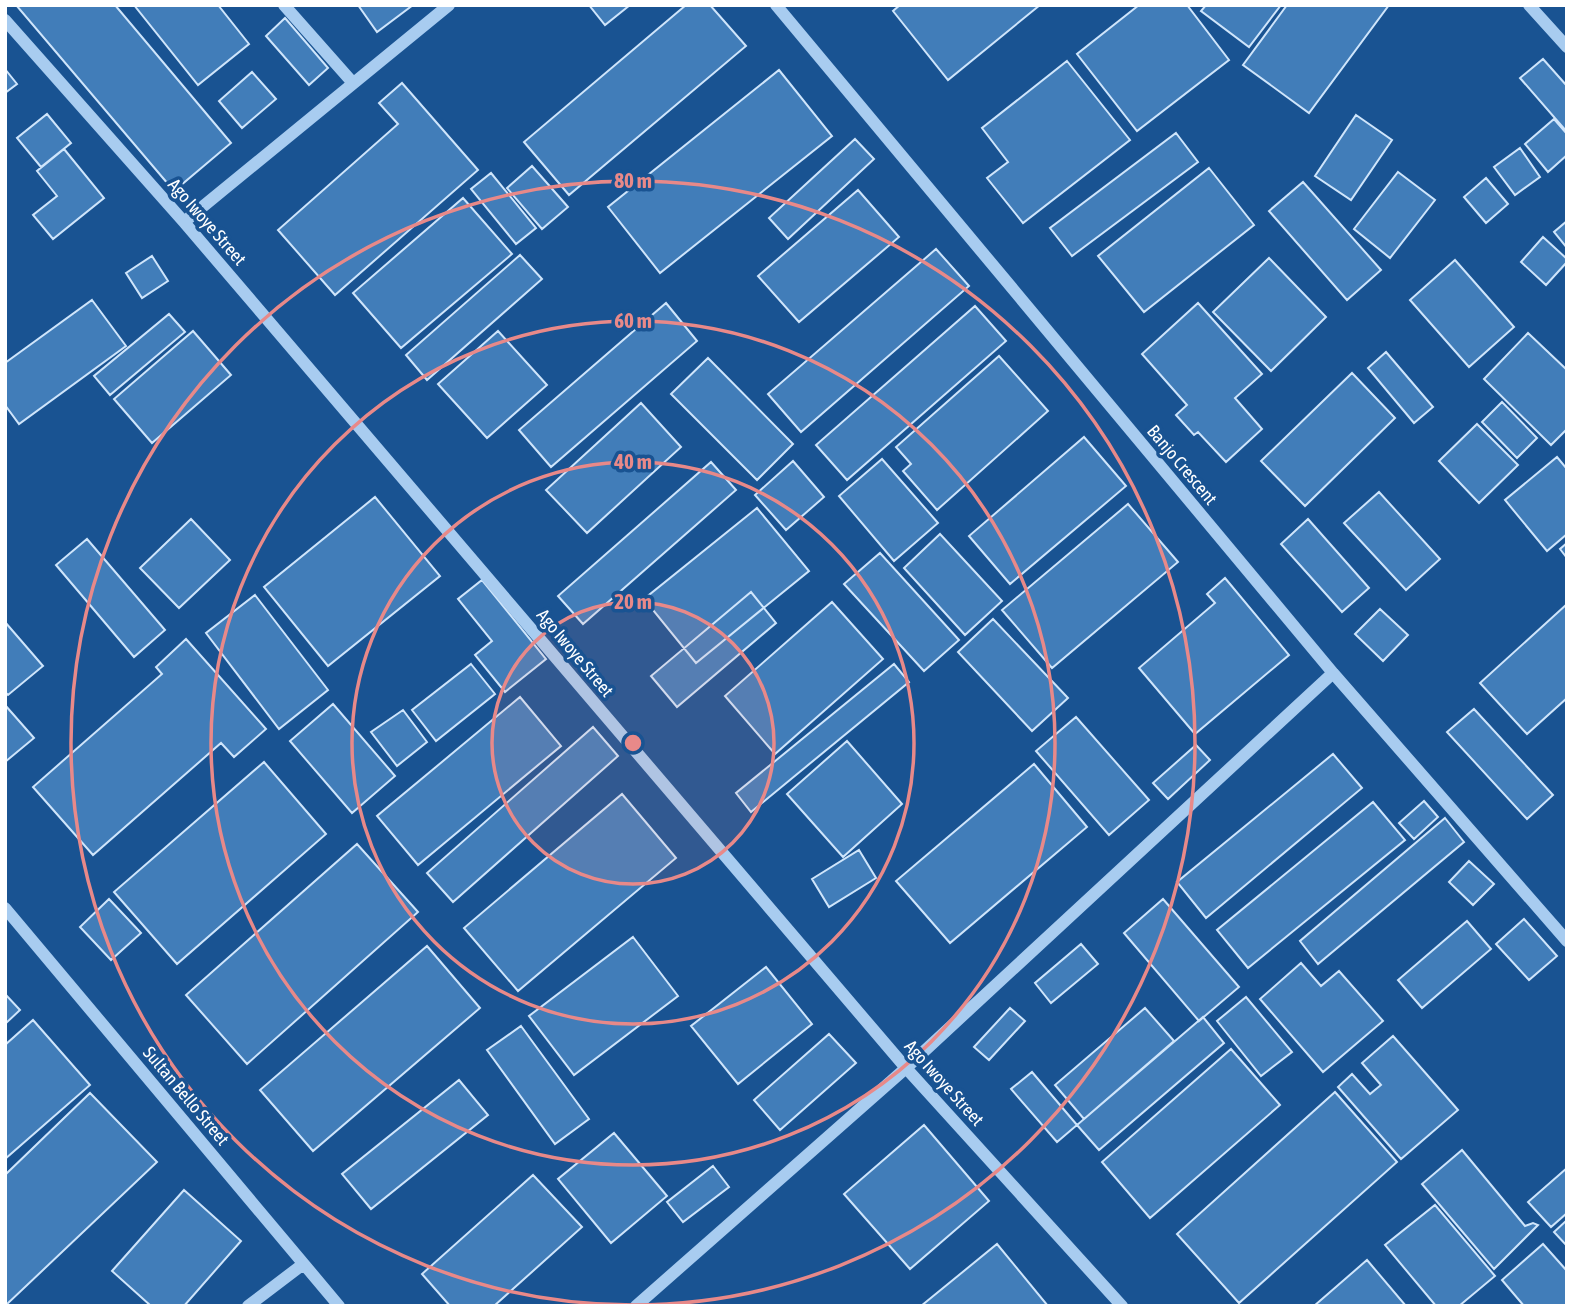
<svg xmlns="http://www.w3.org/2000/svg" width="1572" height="1311" font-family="'Asap Condensed',sans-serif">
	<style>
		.building { fill: #417db9; stroke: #cfe5fb; stroke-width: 2 }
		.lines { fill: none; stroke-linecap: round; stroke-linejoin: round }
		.minor { stroke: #a8ccf0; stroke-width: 12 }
		.ring { fill: none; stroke: #e88989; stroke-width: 3.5 }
		.labels { text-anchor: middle; stroke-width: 7; stroke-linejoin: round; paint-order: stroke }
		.street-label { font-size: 18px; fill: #fff; stroke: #195392 }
		.centre { fill: #e88989; stroke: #195392; stroke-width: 3.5 }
		.ring-label { font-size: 21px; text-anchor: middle; font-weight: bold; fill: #e88989; stroke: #195392; stroke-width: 7; stroke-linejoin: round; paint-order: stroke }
	</style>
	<rect width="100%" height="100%" fill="#195392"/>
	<!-- building -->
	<path class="building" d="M 16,5 L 115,5 L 231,143 L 174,191 Z
		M 134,5 L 218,5 L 249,44 L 198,85 Z
		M 358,5 L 413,5 L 377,32 Z
		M 589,5 L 630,5 L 605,25 Z
		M 686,5 L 710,5 L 746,46 L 569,195 L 524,142 Z
		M 900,5 L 1040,5 L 948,80 L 893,11 Z
		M 1139,5 L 1187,5 L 1229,60 L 1137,131 L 1077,54 Z
		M 1206,5 L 1281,5 L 1249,47 L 1201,11 Z
		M 1287,5 L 1389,5 L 1309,113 L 1243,65 Z
		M 285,18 L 328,68 L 309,85 L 266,36 Z
		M 1543,59 L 1567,86 L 1567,132 L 1520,78 Z
		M 1067,61 L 1130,140 L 1023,223 L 987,178 L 1008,162 L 982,128 Z
		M 5,69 L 17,84 L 5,93 Z
		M 779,70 L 832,136 L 660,273 L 608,207 Z
		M 252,72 L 276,99 L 242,128 L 219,101 Z
		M 402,83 L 478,170 L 335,295 L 278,230 L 398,124 L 379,103 Z
		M 47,114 L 71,143 L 41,167 L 17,138 Z
		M 1356,115 L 1392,140 L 1351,200 L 1315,176 Z
		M 1554,119 L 1567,134 L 1567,155 L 1548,172 L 1525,144 Z
		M 1176,133 L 1198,162 L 1072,256 L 1050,228 Z
		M 855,139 L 874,159 L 788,239 L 769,218 Z
		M 1520,148 L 1540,177 L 1515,195 L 1494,167 Z
		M 64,149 L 104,198 L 53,239 L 33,215 L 57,196 L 37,171 Z
		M 532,166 L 568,207 L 542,229 L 507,188 Z
		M 1209,168 L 1254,225 L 1144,312 L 1098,256 Z
		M 1398,172 L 1435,200 L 1390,258 L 1354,229 Z
		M 491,173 L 536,228 L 516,244 L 471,189 Z
		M 1486,178 L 1508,204 L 1486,223 L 1464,197 Z
		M 1303,182 L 1381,270 L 1347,300 L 1269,211 Z
		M 858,190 L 899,237 L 799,322 L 758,276 Z
		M 463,198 L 512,254 L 401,348 L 353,293 Z
		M 1567,221 L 1567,248 L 1554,232 Z
		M 1543,237 L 1567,259 L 1567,262 L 1546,285 L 1521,262 Z
		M 936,249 L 969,286 L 801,432 L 768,394 Z
		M 520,255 L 542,279 L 427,380 L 406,355 Z
		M 152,256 L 168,281 L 142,298 L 126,273 Z
		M 1269,258 L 1326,317 L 1271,371 L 1213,312 Z
		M 1455,260 L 1514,327 L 1469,367 L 1410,300 Z
		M 92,300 L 126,346 L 19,424 L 5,405 L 5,363 Z
		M 666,303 L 697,341 L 551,467 L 519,430 Z
		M 1198,303 L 1262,374 L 1235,398 L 1262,429 L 1226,462 L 1198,432 L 1194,435 L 1176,415 L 1187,405 L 1142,354 Z
		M 975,306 L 1006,341 L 847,480 L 816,445 Z
		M 169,314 L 185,332 L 110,395 L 94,376 Z
		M 193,331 L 231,375 L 152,443 L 114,399 Z
		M 498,331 L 547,385 L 487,438 L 438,384 Z
		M 1528,333 L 1567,370 L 1567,429 L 1551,445 L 1484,379 Z
		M 1386,352 L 1433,407 L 1414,423 L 1368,368 Z
		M 999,356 L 1048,411 L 937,510 L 903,471 L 911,464 L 896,447 Z
		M 708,358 L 793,444 L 757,480 L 671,394 Z
		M 1352,373 L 1395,418 L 1305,506 L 1261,461 Z
		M 1502,402 L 1537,438 L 1517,458 L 1482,422 Z
		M 641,403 L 681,447 L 587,533 L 546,490 Z
		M 1477,424 L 1518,465 L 1479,503 L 1439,461 Z
		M 1084,437 L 1126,486 L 1010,584 L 969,536 Z
		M 1557,457 L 1567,469 L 1567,534 L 1547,551 L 1505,500 Z
		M 882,459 L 938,523 L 894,561 L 839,496 Z
		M 793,461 L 824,497 L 786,530 L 755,495 Z
		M 711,462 L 736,490 L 583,624 L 558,596 Z
		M 1379,492 L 1440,559 L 1406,590 L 1344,523 Z
		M 375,497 L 440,576 L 328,666 L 264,587 Z
		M 1128,504 L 1178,562 L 1052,668 L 1002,610 Z
		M 757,508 L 809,571 L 696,663 L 644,599 Z
		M 191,519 L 230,560 L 179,608 L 140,568 Z
		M 1308,519 L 1369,588 L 1342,612 L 1281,544 Z
		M 940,534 L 1002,601 L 965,635 L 904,568 Z
		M 87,539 L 165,630 L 134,657 L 56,565 Z
		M 1567,543 L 1567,558 L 1560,549 Z
		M 880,553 L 959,640 L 924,671 L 844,584 Z
		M 1225,578 L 1289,655 L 1195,734 L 1139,668 L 1215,603 L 1207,594 Z
		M 482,580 L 546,659 L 505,692 L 475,655 L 492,641 L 458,599 Z
		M 751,592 L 776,623 L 677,707 L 651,676 Z
		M 255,595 L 328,690 L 279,729 L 206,633 Z
		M 832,602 L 883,659 L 775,754 L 725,696 Z
		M 1567,604 L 1567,698 L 1527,734 L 1480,683 Z
		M 1380,609 L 1408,635 L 1383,661 L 1355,634 Z
		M 993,619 L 1068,698 L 1032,731 L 958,652 Z
		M 5,622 L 43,666 L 8,695 L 5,692 Z
		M 186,639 L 266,729 L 234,757 L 221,743 L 93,855 L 33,787 L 162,674 L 156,667 Z
		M 471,664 L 495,694 L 436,741 L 412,710 Z
		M 894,664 L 909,682 L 751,812 L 736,793 Z
		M 520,697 L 561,746 L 418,865 L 377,816 Z
		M 333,704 L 395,776 L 352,813 L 290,741 Z
		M 5,705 L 34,738 L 5,762 Z
		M 1474,709 L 1553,795 L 1527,819 L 1447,732 Z
		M 403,710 L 427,742 L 397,766 L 371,732 Z
		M 1076,717 L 1149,800 L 1109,835 L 1036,751 Z
		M 593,727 L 618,756 L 453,902 L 427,873 Z
		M 847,741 L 902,804 L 843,857 L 787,794 Z
		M 1196,745 L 1210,760 L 1168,799 L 1153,783 Z
		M 1333,754 L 1362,788 L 1206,918 L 1177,882 Z
		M 264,762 L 326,834 L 177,964 L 114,892 Z
		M 1034,764 L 1087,827 L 950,943 L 896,881 Z
		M 622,794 L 676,858 L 518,991 L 464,928 Z
		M 1424,801 L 1438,817 L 1414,839 L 1399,823 Z
		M 1373,802 L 1405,840 L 1248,968 L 1217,930 Z
		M 1445,818 L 1464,842 L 1318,964 L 1300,941 Z
		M 357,844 L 418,912 L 247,1064 L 186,995 Z
		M 859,850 L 876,878 L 829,907 L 812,879 Z
		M 1469,861 L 1494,884 L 1473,905 L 1449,882 Z
		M 109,899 L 141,933 L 111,960 L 80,927 Z
		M 1163,899 L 1239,987 L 1199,1021 L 1124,933 Z
		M 1524,919 L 1557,956 L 1529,980 L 1496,944 Z
		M 1467,921 L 1491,949 L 1422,1008 L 1398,980 Z
		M 633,937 L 678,996 L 574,1075 L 529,1016 Z
		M 1081,944 L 1098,964 L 1051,1003 L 1035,983 Z
		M 427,946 L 480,1008 L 313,1151 L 260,1090 Z
		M 1301,963 L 1321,986 L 1339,971 L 1383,1021 L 1323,1072 L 1260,999 Z
		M 766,967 L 812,1024 L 738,1084 L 691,1026 Z
		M 5,994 L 20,1010 L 5,1024 Z
		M 1246,997 L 1292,1052 L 1261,1076 L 1217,1021 Z
		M 1010,1008 L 1025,1021 L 989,1060 L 974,1047 Z
		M 1145,1008 L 1174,1041 L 1084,1119 L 1055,1085 Z
		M 1203,1017 L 1224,1043 L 1099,1150 L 1077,1125 Z
		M 33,1020 L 90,1085 L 5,1159 L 5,1045 Z
		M 521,1026 L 589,1119 L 555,1144 L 487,1050 Z
		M 829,1034 L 856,1063 L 780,1130 L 754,1100 Z
		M 1393,1036 L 1458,1110 L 1401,1159 L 1338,1087 L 1352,1074 L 1370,1094 L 1381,1085 L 1362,1063 Z
		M 1231,1049 L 1280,1105 L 1150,1218 L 1102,1162 Z
		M 1032,1072 L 1077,1125 L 1057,1142 L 1011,1089 Z
		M 459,1080 L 488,1115 L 371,1209 L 342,1174 Z
		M 1335,1092 L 1397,1162 L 1239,1303 L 1177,1234 Z
		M 90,1093 L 157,1162 L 5,1306 L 5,1175 Z
		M 924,1125 L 989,1201 L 910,1269 L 844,1194 Z
		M 614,1133 L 667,1196 L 611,1243 L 558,1179 Z
		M 1462,1150 L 1525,1226 L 1533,1223 L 1538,1225 L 1494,1269 L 1422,1184 Z
		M 713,1166 L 729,1187 L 683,1222 L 667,1202 Z
		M 1567,1168 L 1567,1213 L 1551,1227 L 1528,1202 Z
		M 533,1175 L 582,1227 L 494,1306 L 450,1306 L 422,1274 Z
		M 184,1190 L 241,1241 L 184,1306 L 151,1306 L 112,1271 Z
		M 1435,1205 L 1495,1276 L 1459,1306 L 1436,1306 L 1385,1245 Z
		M 1567,1220 L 1567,1246 L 1554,1232 Z
		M 997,1244 L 1048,1306 L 921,1306 Z
		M 1543,1244 L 1567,1271 L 1567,1306 L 1524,1306 L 1502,1280 Z
		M 1367,1260 L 1406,1306 L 1314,1306 Z"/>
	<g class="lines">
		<!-- minor -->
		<path class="minor" d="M 284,5 L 353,83
			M 776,5 L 1333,673 L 1567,941
			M 1529,5 L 1567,47
			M 5,20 L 184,222 L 906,1068 L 1122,1306
			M 184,222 L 449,5
			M 5,908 L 339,1306
			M 248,1306 L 302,1265
			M 636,1306 L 906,1068 L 1333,673"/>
	</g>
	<!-- distance rings -->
	<circle cx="633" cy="743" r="141" fill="#e88989" fill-opacity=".12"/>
	<g class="ring">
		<circle cx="633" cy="743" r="141"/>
		<circle cx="633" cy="743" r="281"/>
		<circle cx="633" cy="743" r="422"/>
		<circle cx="633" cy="743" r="562"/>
	</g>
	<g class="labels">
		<!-- street labels -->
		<g class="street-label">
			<text transform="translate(207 222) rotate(49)" y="6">Ago Iwoye Street</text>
			<text transform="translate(1182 465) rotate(50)" y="6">Banjo Crescent</text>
			<text transform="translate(575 653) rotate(50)" y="6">Ago Iwoye Street</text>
			<text transform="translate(944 1083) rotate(48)" y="6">Ago Iwoye Street</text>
			<text transform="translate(186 1096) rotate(50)" y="6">Sultan Bello Street</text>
		</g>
	</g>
	<circle cx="633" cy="743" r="10" class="centre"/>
	<g class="ring-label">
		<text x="633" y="188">80 m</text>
		<text x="633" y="328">60 m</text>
		<text x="633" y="469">40 m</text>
		<text x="633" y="609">20 m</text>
	</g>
	<!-- border -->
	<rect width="1572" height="1311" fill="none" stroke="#ffffff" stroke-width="14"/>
</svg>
